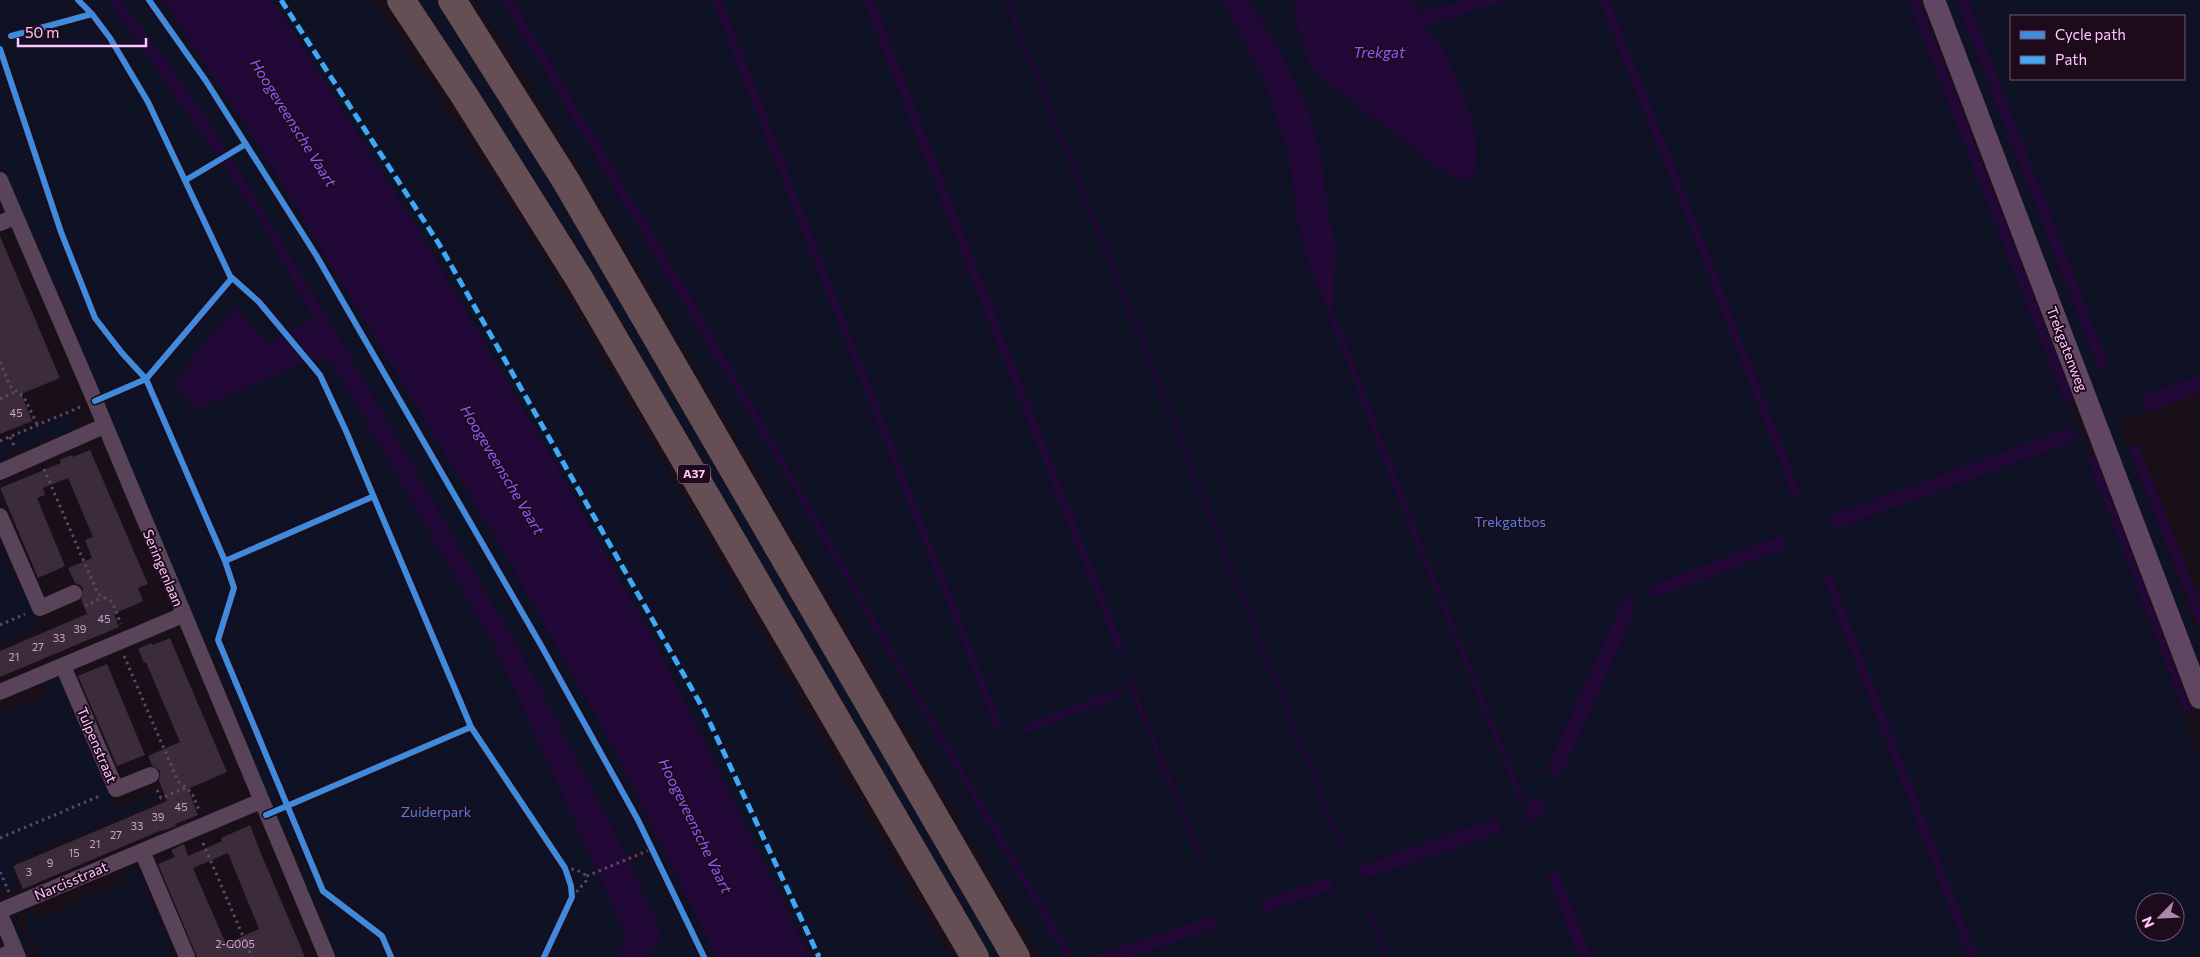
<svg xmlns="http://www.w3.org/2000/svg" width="2200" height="957" font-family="Commissioner,sans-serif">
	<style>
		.green { fill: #0f1125; fill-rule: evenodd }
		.water { fill: #220836 }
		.building { fill: #3c2b3b; fill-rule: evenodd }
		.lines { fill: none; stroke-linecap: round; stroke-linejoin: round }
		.path { stroke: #564a66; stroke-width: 3; stroke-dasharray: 2.5 4; stroke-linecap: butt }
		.street { stroke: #594359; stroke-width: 16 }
		.secondary { stroke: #604660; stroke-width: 22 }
		.highway { stroke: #654f54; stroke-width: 28 }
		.quiet { stroke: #3fa9f5; stroke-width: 5; stroke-dasharray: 10 5; stroke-linecap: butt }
		.cycleway-casing { stroke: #1d0b1b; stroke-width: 9 }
		.cycleway { stroke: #408adc; stroke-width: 6 }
		.labels { text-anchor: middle; stroke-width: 4; stroke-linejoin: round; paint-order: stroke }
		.number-label { font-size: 11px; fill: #cea0cc }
		.shield { fill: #1d0b1b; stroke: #bb8fb9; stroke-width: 1 }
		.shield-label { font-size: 12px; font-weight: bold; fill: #ffc7fd }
		.street-label { font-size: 14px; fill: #ffc7fd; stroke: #1d0b1b }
		.park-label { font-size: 14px; fill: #5080e1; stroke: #1d0b1b }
		.water-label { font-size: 15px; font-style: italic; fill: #9655ff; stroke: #1d0b1b }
	</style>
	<rect width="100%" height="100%" fill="#190f18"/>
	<!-- green -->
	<path class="green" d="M 0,0 L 145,0 L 232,125 L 242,142 L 233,148 L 236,153 L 245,148 L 247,151 C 319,266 388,383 455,501 C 517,609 579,717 637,826 L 648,848 L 626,856 L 530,669 L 466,560 L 635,873 L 630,862 L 651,853 L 700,957 L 337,957 L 328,937 L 330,934 L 313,894 L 309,891 L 304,880 L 305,875 L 286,830 L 282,829 L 277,815 L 279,814 L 276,807 L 273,808 L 249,752 L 251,746 L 212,653 L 206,648 L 210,646 L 207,640 L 203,640 L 105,406 L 110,404 L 105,392 L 100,395 L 80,350 L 80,339 L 56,283 L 51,282 L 36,244 L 43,241 L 41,235 L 34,237 L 31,235 L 0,161 Z
		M 151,0 L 163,0 L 261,149 L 501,547 L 613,747 L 716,957 L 707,957 L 643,825 L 526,614 L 395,384 L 212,86 Z
		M 271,0 L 374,0 C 443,102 512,205 575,311 C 703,525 822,744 950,957 L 810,957 L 660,651 L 551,456 L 425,241 L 292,29 Z
		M 411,0 L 439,0 L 538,160 L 607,276 L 1002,957 L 985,957 Z
		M 475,0 L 1223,0 L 1262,76 L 1288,152 L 1297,221 L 1305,252 L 1333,324 L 1335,242 L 1328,214 L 1322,157 L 1307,108 L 1267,28 L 1248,0 L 1296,0 L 1294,2 L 1296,20 L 1308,61 L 1320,77 L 1420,153 L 1433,166 L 1464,179 L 1477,158 L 1470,114 L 1412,0 L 1912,0 L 2080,434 L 2200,758 L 2200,957 L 1975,957 L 1977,955 L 1827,576 L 1824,580 L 1968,957 L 1592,957 L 1559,875 L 1550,872 L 1547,876 L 1579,957 L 1388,957 L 1371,912 L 1366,910 L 1384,957 L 1134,957 L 1217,927 L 1214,916 L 1091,957 L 1039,957 L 549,116 ZM 1691,207 L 1800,491 L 1797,495 L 1792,495 L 1684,212 ZM 2075,441 L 1834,530 L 1831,526 ZM 1783,534 L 1650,596 L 1647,588 L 1663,581 ZM 1625,595 L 1636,604 L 1618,650 L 1560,778 L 1546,770 ZM 1135,686 L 1204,859 L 1202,862 L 1129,688 ZM 1497,818 L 1501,826 L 1501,832 L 1365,879 L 1360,866 ZM 2145,902 L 2175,902 L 2175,932 L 2145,932 Z
		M 1940,0 L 2200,0 L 2200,374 L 2141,396 L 2146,413 L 2117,418 L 2200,638 L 2200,678 ZM 2011,16 L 2184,16 L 2184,79 L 2011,79 Z
		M 70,413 L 78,429 L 64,436 L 59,434 L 19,450 L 14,438 Z
		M 9,440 L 15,452 L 6,456 L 8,460 L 0,464 L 0,444 Z
		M 0,547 L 17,585 L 26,593 L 39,626 L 0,642 Z
		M 58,675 L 116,811 L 157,794 L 160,800 L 10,863 L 18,884 L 6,895 L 0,880 L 0,715 L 47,696 L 44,684 L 47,679 Z
		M 132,866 L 137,868 L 148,883 L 144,886 L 175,957 L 39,957 L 24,922 L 29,919 L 26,911 L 34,909 L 41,919 L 126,881 L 124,872 Z
		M 17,918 L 32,957 L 26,957 L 13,926 Z"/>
	<!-- water -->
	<path class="water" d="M 109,0 L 122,0 L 205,115 L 326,315 L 530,669 L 623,849 L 658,924 L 661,933 L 649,957 L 617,957 L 627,937 L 495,647 L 335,367 L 324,359 L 300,364 L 203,407 L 191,407 L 176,384 L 197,351 L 236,307 L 256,331 L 269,343 L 314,319 L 266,231 L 218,158 Z
		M 163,0 L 271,0 L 292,29 L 425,241 L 551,456 L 660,651 L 810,957 L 716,957 L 613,747 L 501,547 L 261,149 Z
		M 502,0 L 513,0 L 686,288 L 907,674 L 1073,956 L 1065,957 L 773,454 Z
		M 712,0 L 722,0 L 1002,726 L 996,729 Z
		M 863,0 L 874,0 L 1125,650 L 1118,653 Z
		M 1004,0 L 1009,0 L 1344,848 L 1341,849 Z
		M 1223,0 L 1248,0 L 1267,28 L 1290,71 L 1307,108 L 1322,157 L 1328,214 L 1335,242 L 1333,317 L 1337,319 L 1421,541 L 1525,800 L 1520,803 L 1408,525 L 1305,252 L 1297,221 L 1288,152 L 1262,76 Z
		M 1296,0 L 1412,0 L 1419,13 L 1463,0 L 1509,0 L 1425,26 L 1430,36 L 1440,40 C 1454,75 1490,141 1472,177 L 1464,180 L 1433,166 L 1420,153 L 1320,77 L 1308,61 L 1296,20 L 1294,2 Z
		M 1599,0 L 1609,0 L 1691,207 L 1800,491 L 1797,495 L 1792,495 L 1684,212 Z
		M 1908,0 L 1919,0 L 2074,400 L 2065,403 Z
		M 1956,0 L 1968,0 L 2109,366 L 2099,370 Z
		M 2200,374 L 2200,393 L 2146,413 L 2141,396 Z
		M 2067,428 C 2074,430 2075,433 2075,441 L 1834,530 L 1827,517 Z
		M 2138,443 L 2200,602 L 2200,630 L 2128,447 Z
		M 2095,456 L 2191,710 L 2184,712 L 2088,459 Z
		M 1784,534 L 1788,547 L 1782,550 L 1670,593 L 1656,597 L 1650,596 L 1647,589 L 1663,581 Z
		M 1827,576 L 1832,576 L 1977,955 L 1975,957 L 1968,957 L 1824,580 Z
		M 1625,595 L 1631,597 L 1636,605 L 1618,650 L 1560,778 L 1546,770 Z
		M 1130,677 L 1204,859 L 1201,863 L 1129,688 L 1126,679 Z
		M 1116,689 L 1121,697 L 1023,734 L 1021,727 Z
		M 1534,798 L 1546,804 L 1542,813 L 1529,823 L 1524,811 Z
		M 1497,817 L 1502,832 L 1365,879 L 1359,874 L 1360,866 Z
		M 1550,872 L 1559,875 L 1592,957 L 1579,957 L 1547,875 Z
		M 1327,877 L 1333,884 L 1331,890 L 1267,912 L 1261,908 L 1262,900 Z
		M 1367,908 L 1371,912 L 1388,957 L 1384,957 L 1366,910 Z
		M 1214,915 L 1217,927 L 1134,957 L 1091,957 Z"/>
	<!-- building -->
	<path class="building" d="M 0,236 L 60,378 L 21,394 L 32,421 L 0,434 Z
		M 90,450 L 148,584 L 138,588 L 143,601 L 114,614 L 119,627 L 0,677 L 0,651 L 87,614 L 81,599 L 83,589 L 80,585 L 75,583 L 68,568 L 92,558 L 85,540 L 93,537 L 68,478 L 43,488 L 45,495 L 37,498 L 65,566 L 38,578 L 0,488 L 61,463 L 59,460 L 72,455 L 73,457 Z
		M 170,638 L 227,772 L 188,789 L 198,815 L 175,824 L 176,826 L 163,831 L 162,830 L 23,889 L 13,866 L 167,801 L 159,781 L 160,771 L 152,765 L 148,756 L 180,742 L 146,662 L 144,663 L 138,649 L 151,643 L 153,645 Z
		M 107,664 L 145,755 L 117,766 L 78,676 Z
		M 250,825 L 262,856 L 305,957 L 197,957 L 158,864 L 175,857 L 171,850 L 184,844 L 188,856 L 222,841 L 221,838 ZM 228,853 L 259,929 L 226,944 L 193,868 Z"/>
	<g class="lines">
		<!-- path -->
		<path class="path" d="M 0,362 L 10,386 L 24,397 L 38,426
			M 0,399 L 17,391
			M 10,437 L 15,448
			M 0,441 L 80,407
			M 44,469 L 98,594 L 112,602 L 121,624
			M 85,606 L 103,597
			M 0,625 L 25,614
			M 124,656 L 178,781 L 192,793 L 199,810
			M 157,790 L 161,798 L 186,788
			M 0,838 L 102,795
			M 203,843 L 252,957
			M 565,868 L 577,870 L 587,876
			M 0,872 L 9,892
			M 572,897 L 586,881 L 587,876 L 652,849"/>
		<!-- street -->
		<path class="street" d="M 0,180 L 95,401 L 327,957
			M 0,223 L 15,217
			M 0,472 L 104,426
			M 0,516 L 40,608 L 74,593
			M 63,666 L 116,789 L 151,775
			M 0,692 L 183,615
			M 142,851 L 187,957
			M 0,911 L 261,801
			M 0,914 L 18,957
			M 0,957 L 15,950"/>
		<!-- secondary -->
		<path class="secondary" d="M 1934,0 L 2200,698"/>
		<!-- highway -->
		<path class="highway" d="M 401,0 L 464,95 L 580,280 L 975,957
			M 452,0 L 566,181 L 1016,957"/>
		<!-- quiet -->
		<path class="quiet" d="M 281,0 L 439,244 L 705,712 L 819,957"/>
		<defs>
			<path id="cycleway" d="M 78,0 L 92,14 L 110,38 L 148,102 L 230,276 L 259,302 L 320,375 L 346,431 L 471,727 L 565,868 L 571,886 L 572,897 L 544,957
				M 149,0 L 206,81 L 316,255 L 542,647 L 638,820 L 704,957
				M 11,36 L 92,14
				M 0,49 L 61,232 L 95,318 L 122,353 L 146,379 L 225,561 L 234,588 L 218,640 L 323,891 L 382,936 L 391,957
				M 186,180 L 246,144
				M 95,401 L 146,379 L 232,278
				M 225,561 L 372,497
				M 266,815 L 471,727"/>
		</defs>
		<!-- cycleway casing -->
		<use href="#cycleway" class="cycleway-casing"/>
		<!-- cycleway -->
		<use href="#cycleway" class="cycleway"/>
	</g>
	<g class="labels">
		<!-- number labels -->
		<g class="number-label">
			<text x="16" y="417">45</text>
			<text x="104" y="623">45</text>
			<text x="80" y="633">39</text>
			<text x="59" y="642">33</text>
			<text x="38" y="651">27</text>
			<text x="14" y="661">21</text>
			<text x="181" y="811">45</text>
			<text x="158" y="821">39</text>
			<text x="137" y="830">33</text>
			<text x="116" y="839">27</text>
			<text x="95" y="848">21</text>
			<text x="74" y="857">15</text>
			<text x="50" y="867">9</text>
			<text x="29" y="876">3</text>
			<text x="235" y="948">2-G005</text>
		</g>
		<!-- shield labels -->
		<rect class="shield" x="678" y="464.5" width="32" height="19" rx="4"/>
		<g class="shield-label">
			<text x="694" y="478">A37</text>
		</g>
		<!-- street labels -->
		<g class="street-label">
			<text transform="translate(2067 349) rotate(69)" y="5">Trekgatenweg</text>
			<text transform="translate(163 568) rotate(67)" y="5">Seringenlaan</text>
			<text transform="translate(97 745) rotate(67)" y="5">Tulpenstraat</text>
			<text transform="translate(71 881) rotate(-23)" y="5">Narcisstraat</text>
		</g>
		<!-- park labels -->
		<g class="park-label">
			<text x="1510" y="527">Trekgatbos</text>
			<text x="436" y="817">Zuiderpark</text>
		</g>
		<!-- water labels -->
		<g class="water-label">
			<text x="1379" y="58">Trekgat</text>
			<text transform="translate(293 123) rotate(58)" y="5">Hoogeveensche Vaart</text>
			<text transform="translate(502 470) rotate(59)" y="5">Hoogeveensche Vaart</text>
			<text transform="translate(695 826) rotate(64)" y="5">Hoogeveensche Vaart</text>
		</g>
	</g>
	<!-- legend -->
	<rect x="2010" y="15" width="175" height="65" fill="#1d0b1b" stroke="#775675"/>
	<rect x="2020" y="31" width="25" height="8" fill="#408adc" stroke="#775675"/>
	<text x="2055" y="40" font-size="15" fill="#ffc7fd">Cycle path</text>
	<rect x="2020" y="56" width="25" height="8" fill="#3fa9f5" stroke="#775675"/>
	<text x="2055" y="65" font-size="15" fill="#ffc7fd">Path</text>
	<!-- north arrow -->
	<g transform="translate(2160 917) rotate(246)"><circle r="24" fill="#1d0b1b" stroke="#775675"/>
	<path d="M0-4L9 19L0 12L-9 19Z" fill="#ae87ad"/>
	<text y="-8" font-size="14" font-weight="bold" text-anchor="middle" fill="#ffc7fd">N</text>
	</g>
	<!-- scale -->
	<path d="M18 38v8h128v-8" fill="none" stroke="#ffc7fd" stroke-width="2.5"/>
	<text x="25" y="38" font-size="15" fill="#ffc7fd" stroke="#1d0b1b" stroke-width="4" paint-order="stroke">50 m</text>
</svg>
